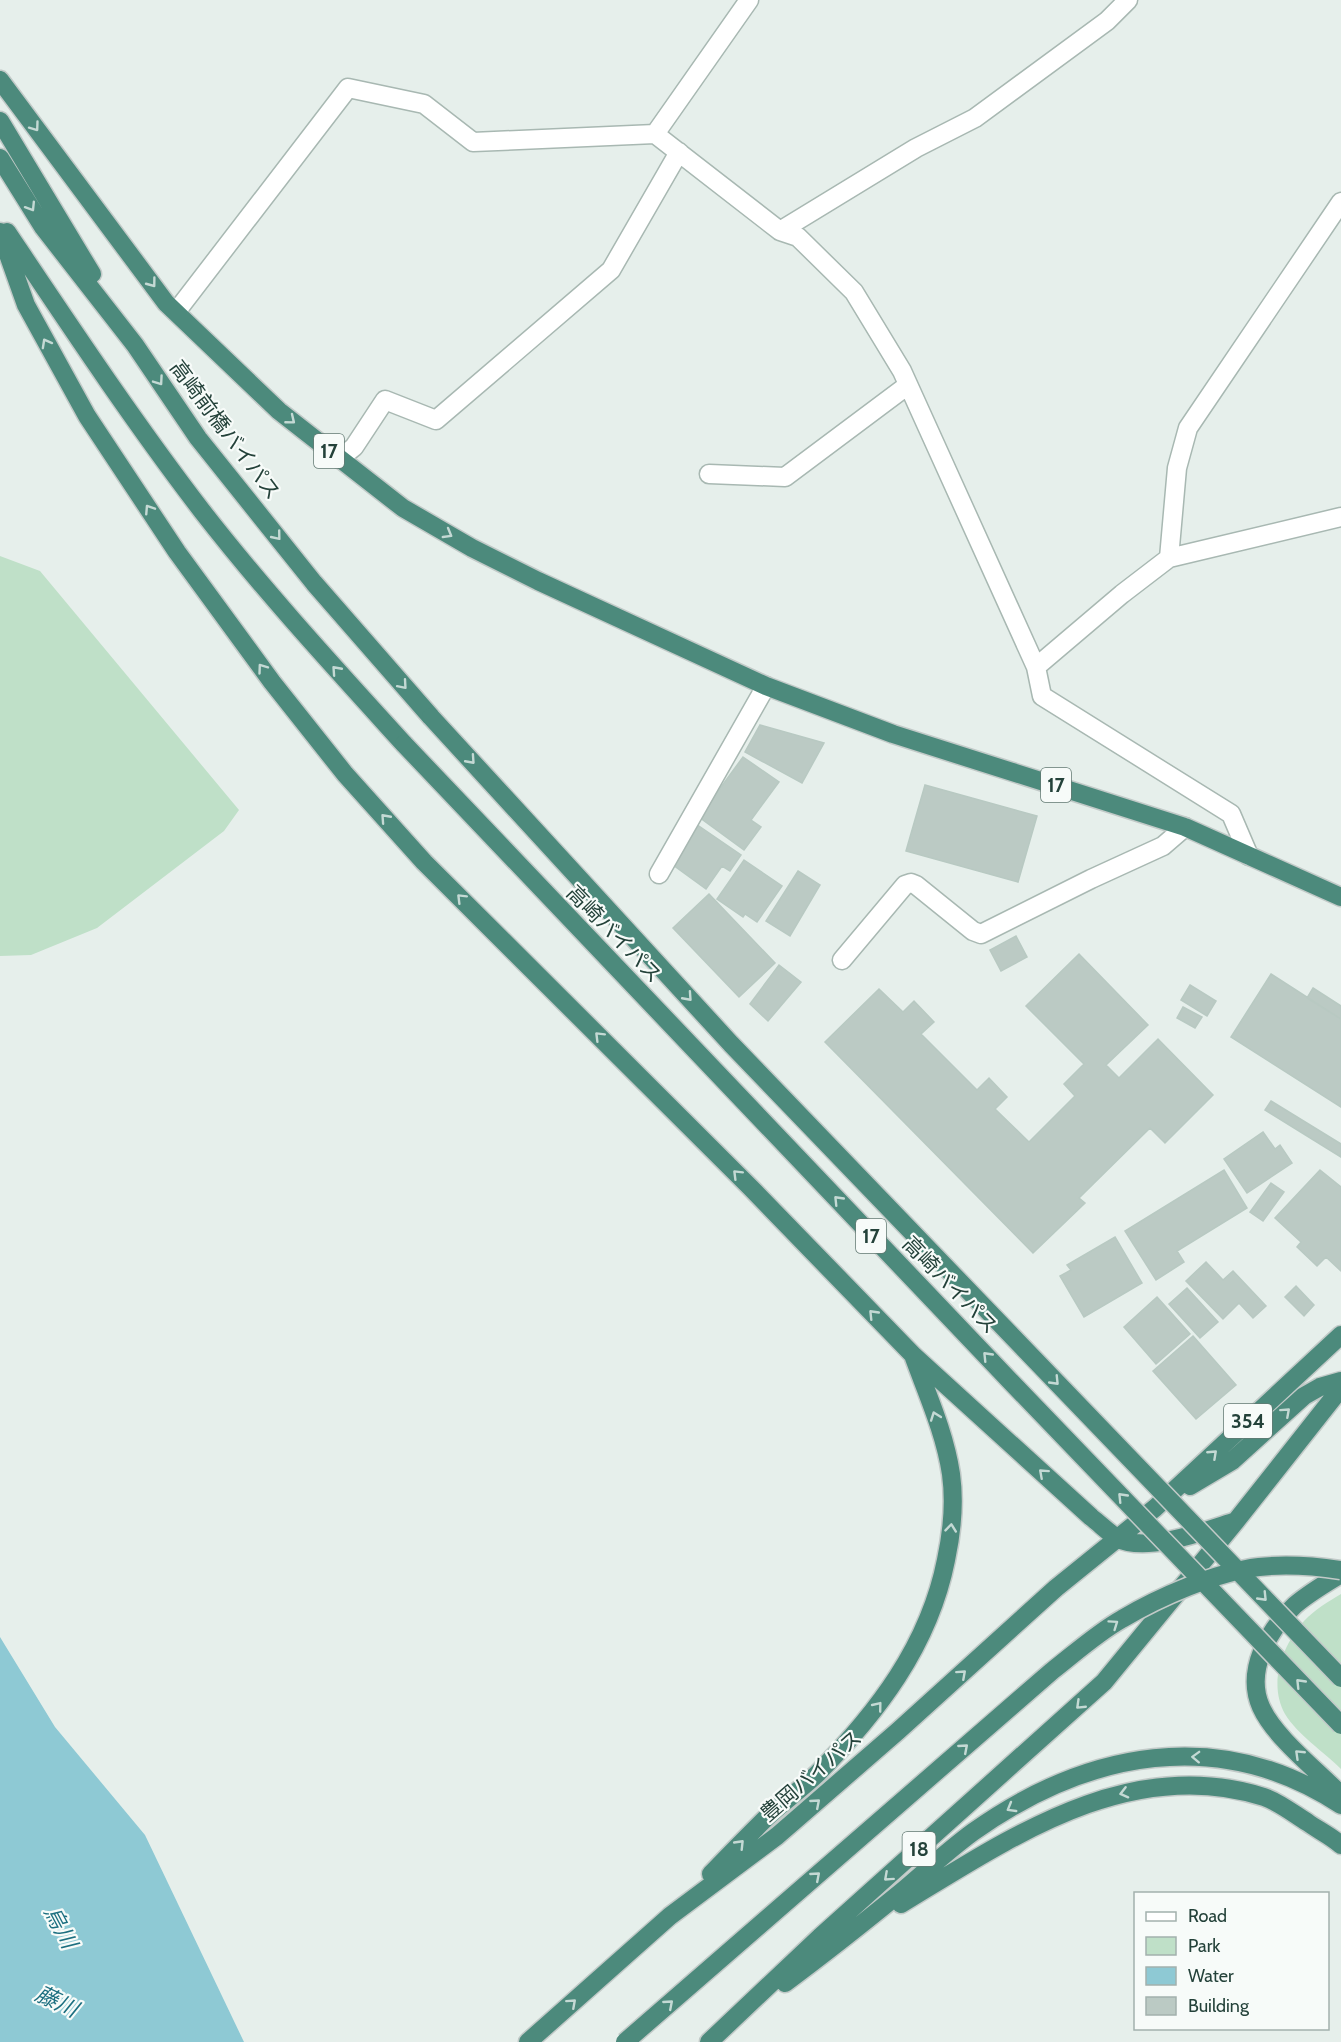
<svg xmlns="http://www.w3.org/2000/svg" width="1341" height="2042" font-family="Cabin,'Noto Sans JP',sans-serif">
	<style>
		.green { fill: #bfe0c8 }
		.water { fill: #8ec9d4 }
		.building { fill: #bbcac4; stroke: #b8c9c2; stroke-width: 1.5 }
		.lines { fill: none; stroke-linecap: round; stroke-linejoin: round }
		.minor-casing { stroke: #a8b8b2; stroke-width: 21 }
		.trunk-casing { stroke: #c2cac8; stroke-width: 21 }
		.minor { stroke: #fff; stroke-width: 18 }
		.trunk { stroke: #4c8a7c; stroke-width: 18 }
		.trunk-bridge-casing { stroke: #c2cac8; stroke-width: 21; stroke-linecap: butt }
		.trunk-bridge { stroke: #4c8a7c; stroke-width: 18 }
		.oneway { stroke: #c4d9d4 }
		.labels { text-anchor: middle; stroke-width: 4.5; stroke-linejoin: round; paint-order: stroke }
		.shield { fill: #f7fbf9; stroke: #637a73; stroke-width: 1.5 }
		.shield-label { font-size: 20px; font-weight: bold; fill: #24423a }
		.street-label { font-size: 21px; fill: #24423a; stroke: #f7fbf9 }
		.water-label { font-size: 22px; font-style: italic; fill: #1c6f80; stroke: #f7fbf9 }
	</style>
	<rect width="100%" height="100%" fill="#e6efeb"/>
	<!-- green -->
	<path class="green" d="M 0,556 L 40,571 L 239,810 L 224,831 L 97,928 L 31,955 L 0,956 Z
		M 1341,1594 L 1341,1769 C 1324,1752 1297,1734 1285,1714 C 1268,1683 1282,1646 1304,1621 C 1314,1610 1329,1601 1341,1594 Z"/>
	<!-- water -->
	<path class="water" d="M 0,1637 L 55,1727 L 145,1835 L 244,2042 L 0,2042 Z"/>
	<!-- building -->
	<path class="building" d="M 760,725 L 824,743 L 802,783 L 745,752 Z
		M 743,757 L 779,782 L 751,820 L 761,827 L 744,850 L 699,817 Z
		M 925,785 L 1037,816 L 1018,882 L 906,851 Z
		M 696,824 L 741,855 L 730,871 L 722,866 L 706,889 L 669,862 Z
		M 744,860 L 782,886 L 757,922 L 745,914 L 743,917 L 717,899 Z
		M 798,871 L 820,885 L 790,936 L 766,921 Z
		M 709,894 L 775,963 L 739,997 L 673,928 Z
		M 1016,936 L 1027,957 L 1001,971 L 990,950 Z
		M 1079,954 L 1148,1025 L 1106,1065 L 1119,1078 L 1158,1039 L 1213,1095 L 1165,1143 L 1150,1128 L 1079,1198 L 1085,1203 L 1033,1253 L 825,1042 L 879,989 L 903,1012 L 914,1001 L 934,1022 L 921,1034 L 977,1090 L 989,1078 L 1007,1097 L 995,1109 L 1029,1142 L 1075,1096 L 1064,1084 L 1084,1064 L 1026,1006 Z
		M 779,965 L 801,982 L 768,1021 L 750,1004 Z
		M 1271,974 L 1341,1019 L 1341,1107 L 1231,1037 Z
		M 1190,985 L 1216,1001 L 1207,1016 L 1181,1000 Z
		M 1313,988 L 1341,1006 L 1341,1019 L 1307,998 Z
		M 1183,1007 L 1202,1017 L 1195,1028 L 1177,1018 Z
		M 1271,1101 L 1341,1144 L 1341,1157 L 1265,1110 Z
		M 1263,1132 L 1275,1149 L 1280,1145 L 1292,1163 L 1247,1193 L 1224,1159 Z
		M 1224,1170 L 1247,1208 L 1177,1251 L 1184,1262 L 1156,1280 L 1125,1231 Z
		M 1320,1170 L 1341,1187 L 1341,1271 L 1326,1257 L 1317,1266 L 1297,1247 L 1301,1242 L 1275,1218 Z
		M 1271,1183 L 1284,1192 L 1263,1221 L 1250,1212 Z
		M 1115,1237 L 1142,1283 L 1084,1317 L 1060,1276 L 1071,1270 L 1067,1265 Z
		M 1206,1262 L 1223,1280 L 1233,1271 L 1266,1306 L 1253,1318 L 1239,1303 L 1223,1319 L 1186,1281 Z
		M 1296,1286 L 1314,1305 L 1304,1316 L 1285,1297 Z
		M 1187,1288 L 1218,1322 L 1200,1338 L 1169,1304 Z
		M 1157,1297 L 1190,1334 L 1156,1364 L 1124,1327 Z
		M 1193,1336 L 1236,1385 L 1196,1419 L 1153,1371 Z"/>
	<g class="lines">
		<defs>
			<path id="minor" d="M 655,134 L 749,0
				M 780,231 L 916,148 L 975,118 L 1107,21 L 1128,0
				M 176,312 L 348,88 L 424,104 L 473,142 L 655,134 L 780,231 L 798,237 L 854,292 L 902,371 L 1036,667 L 1042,696 L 1231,814 L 1249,856
				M 339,459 L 354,447 L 385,400 L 436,420 L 611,270 L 679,152
				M 709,474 L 785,477 L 908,385
				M 1169,558 L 1341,517
				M 1036,667 L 1122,594 L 1169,558 L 1177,468 L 1188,428 L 1341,202
				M 659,874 L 766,686
				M 842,960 L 905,885 L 911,883 L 916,885 L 973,931 L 981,934 L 1091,879 L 1163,846 L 1185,827"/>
			<path id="trunk" d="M 0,80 L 166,303 L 279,411 L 403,508 L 472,548 L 538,581 L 766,686 L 893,734 L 1185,827 L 1341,897
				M 0,121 L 92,274
				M 0,158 L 43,227 L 135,345 L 198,438 L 314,583 L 431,717
				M 0,232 L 26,305 L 87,416 L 177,552 L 272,682 L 345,774 L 424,862 L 751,1188 L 914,1356 L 1091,1517 C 1100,1524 1108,1532 1117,1538 C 1146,1554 1207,1530 1236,1521
				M 7,232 C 70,326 133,421 202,511 C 265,592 335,668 404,744
				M 1190,1486 L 1232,1461 L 1304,1396 L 1320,1387 L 1341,1381
				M 1341,1574 C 1326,1583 1309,1593 1295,1605 C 1268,1630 1245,1671 1261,1707 C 1275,1738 1317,1770 1341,1795
				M 711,1874 C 728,1856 745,1839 762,1822 C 779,1805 799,1791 817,1774 C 877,1713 929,1646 946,1560 C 952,1532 955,1503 951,1474 C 945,1434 928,1396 914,1358
				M 901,1904 C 1010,1838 1130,1754 1264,1797 C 1279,1802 1294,1814 1307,1822 C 1318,1830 1331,1836 1341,1845
				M 785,1983 C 824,1954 862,1924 900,1893 C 924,1873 947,1851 973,1832 C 1087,1751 1219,1725 1341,1805
				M 528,2042 L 670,1916 L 777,1836 L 898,1731 L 1056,1588 L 1155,1508 L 1341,1335
				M 709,2042 L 820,1937 L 1104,1682 L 1236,1521 L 1341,1388"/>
		</defs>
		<!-- minor casing -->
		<use href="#minor" class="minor-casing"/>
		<!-- trunk casing -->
		<use href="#trunk" class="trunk-casing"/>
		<!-- minor -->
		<use href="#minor" class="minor"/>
		<!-- trunk -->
		<use href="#trunk" class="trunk"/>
		<defs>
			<path id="trunk-bridge" d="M 431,717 L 731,1044 L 1341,1678
				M 404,744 L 1013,1384 L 1341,1725
				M 625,2042 L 1052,1671 C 1074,1654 1097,1633 1122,1619 C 1159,1597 1216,1572 1259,1567 C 1286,1564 1314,1566 1341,1570"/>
		</defs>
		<!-- trunk-bridge casing -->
		<use href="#trunk-bridge" class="trunk-bridge-casing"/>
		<!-- trunk-bridge -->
		<use href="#trunk-bridge" class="trunk-bridge"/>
	</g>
	<!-- one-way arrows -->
	<defs><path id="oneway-chevron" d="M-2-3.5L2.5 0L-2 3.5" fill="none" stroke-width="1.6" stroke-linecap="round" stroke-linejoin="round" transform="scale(1.5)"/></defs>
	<g class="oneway">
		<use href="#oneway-chevron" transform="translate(35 127) rotate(54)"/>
		<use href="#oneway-chevron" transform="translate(31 207) rotate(58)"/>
		<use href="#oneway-chevron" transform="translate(152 283) rotate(53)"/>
		<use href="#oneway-chevron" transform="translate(46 343) rotate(-119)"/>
		<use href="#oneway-chevron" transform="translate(159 381) rotate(55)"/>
		<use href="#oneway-chevron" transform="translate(291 420) rotate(39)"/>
		<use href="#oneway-chevron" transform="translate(149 509) rotate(-123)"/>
		<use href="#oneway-chevron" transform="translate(448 534) rotate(30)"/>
		<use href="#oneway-chevron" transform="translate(277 536) rotate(51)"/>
		<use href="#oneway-chevron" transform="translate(262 668) rotate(-126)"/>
		<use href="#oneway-chevron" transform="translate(336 670) rotate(-132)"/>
		<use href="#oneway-chevron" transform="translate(403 685) rotate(49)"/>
		<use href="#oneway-chevron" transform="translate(471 760) rotate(48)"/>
		<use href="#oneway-chevron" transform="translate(385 818) rotate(-132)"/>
		<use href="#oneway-chevron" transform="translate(461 898) rotate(-135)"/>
		<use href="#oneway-chevron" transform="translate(688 997) rotate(48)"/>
		<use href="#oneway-chevron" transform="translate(599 1036) rotate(-135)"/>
		<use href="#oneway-chevron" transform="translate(737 1174) rotate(-135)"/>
		<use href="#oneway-chevron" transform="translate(838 1200) rotate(-134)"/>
		<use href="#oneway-chevron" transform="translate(873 1314) rotate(-134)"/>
		<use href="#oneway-chevron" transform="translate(987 1356) rotate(-134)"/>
		<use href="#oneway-chevron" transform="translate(1055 1381) rotate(46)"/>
		<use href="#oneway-chevron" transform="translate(1286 1412) rotate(-42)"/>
		<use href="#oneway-chevron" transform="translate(935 1416) rotate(-110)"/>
		<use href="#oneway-chevron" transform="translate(1213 1454) rotate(-43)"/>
		<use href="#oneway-chevron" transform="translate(1043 1473) rotate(-138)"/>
		<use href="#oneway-chevron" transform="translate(1122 1497) rotate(-134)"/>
		<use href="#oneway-chevron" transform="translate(951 1528) rotate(-84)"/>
		<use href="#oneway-chevron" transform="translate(1263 1597) rotate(46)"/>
		<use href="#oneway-chevron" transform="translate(1114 1624) rotate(-35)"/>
		<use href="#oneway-chevron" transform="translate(962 1674) rotate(-42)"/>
		<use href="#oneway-chevron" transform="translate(1300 1683) rotate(-134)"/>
		<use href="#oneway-chevron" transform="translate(1080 1705) rotate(136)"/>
		<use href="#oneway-chevron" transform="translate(878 1706) rotate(-51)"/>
		<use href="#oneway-chevron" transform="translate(964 1748) rotate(-41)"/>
		<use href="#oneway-chevron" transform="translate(1299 1754) rotate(-136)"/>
		<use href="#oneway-chevron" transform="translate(1196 1757) rotate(-178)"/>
		<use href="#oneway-chevron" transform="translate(1124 1793) rotate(166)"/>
		<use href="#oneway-chevron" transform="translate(816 1803) rotate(-41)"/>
		<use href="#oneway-chevron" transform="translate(1011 1808) rotate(150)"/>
		<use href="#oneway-chevron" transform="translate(740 1844) rotate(-46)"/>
		<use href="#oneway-chevron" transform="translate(816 1876) rotate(-41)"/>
		<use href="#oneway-chevron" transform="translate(888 1877) rotate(138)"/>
		<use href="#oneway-chevron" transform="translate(572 2003) rotate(-42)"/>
		<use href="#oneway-chevron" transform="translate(669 2004) rotate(-41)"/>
	</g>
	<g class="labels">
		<!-- shield labels -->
		<g class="shield">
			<rect x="314" y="434" width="30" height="34" rx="4.5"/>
			<rect x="1041" y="768" width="30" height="34" rx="4.5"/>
			<rect x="856" y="1219" width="30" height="34" rx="4.5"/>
			<rect x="1224" y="1404" width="48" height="34" rx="4.5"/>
			<rect x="902.5" y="1832" width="33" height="34" rx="4.5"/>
		</g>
		<g class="shield-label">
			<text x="329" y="458">17</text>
			<text x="1056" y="792">17</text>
			<text x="871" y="1243">17</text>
			<text x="1248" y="1428">354</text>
			<text x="919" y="1856">18</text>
		</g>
		<!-- street labels -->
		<g class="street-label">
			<text transform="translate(225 430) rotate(53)" y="7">高崎前橋バイパス</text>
			<text transform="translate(614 934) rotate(46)" y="7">高崎バイパス</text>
			<text transform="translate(950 1285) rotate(46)" y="7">高崎バイパス</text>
			<text transform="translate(811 1776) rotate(-41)" y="7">豊岡バイパス</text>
		</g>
		<!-- water labels -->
		<g class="water-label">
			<text transform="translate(61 1927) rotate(62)" y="8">烏川</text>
			<text transform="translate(57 2001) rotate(25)" y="8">藤川</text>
		</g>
	</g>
	<!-- legend -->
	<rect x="1134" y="1892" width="195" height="138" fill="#f7fbf9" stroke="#a3b1ad" stroke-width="1.5"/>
	<rect x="1146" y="1912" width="30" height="9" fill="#ffffff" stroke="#a3b1ad" stroke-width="1.5"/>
	<text x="1188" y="1922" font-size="18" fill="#24423a">Road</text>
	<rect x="1146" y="1937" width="30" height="18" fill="#bfe0c8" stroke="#a3b1ad" stroke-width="1.5"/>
	<text x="1188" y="1952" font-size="18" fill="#24423a">Park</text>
	<rect x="1146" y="1967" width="30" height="18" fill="#8ec9d4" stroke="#a3b1ad" stroke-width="1.5"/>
	<text x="1188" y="1982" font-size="18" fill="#24423a">Water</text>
	<rect x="1146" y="1997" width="30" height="18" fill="#bbcac4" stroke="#a3b1ad" stroke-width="1.5"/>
	<text x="1188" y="2012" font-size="18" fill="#24423a">Building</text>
</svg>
